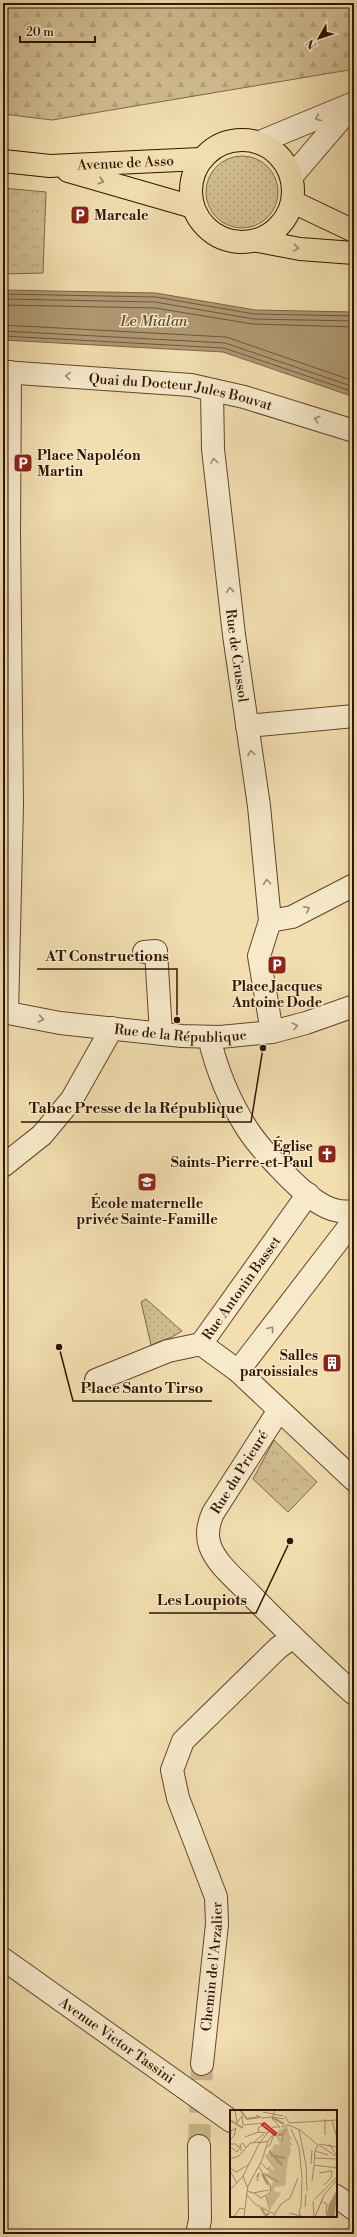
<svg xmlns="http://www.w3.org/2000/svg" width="357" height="2237" font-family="'Libre Bodoni',serif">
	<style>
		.grass { fill: url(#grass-dots); stroke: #816848 }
		.forest { fill: url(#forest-firs); stroke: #816848 }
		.park { fill: url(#park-crowns); stroke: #816848 }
		.water { fill: #b09974; stroke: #7d6446 }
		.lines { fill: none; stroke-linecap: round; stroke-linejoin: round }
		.shore { stroke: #70563a; stroke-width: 1 }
		.minor-tunnel { stroke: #cbb68c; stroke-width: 22; stroke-dasharray: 22 11; stroke-linecap: butt }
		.minor-casing { stroke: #61462c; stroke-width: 24 }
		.major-casing { stroke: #311400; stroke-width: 24 }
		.minor { stroke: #f7eacb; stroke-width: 22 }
		.major { stroke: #f2deaf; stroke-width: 22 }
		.oneway { stroke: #9e8a70 }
		.oneway2 { stroke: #9b8360 }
		.labels { text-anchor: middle; stroke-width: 3; stroke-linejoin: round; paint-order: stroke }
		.street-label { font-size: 14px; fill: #311400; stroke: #f7eacb }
		.poi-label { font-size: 14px; font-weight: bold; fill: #311400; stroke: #f7eacb; text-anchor: start }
		.water-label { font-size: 15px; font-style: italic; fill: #64492e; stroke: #f7eacb }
		.inset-river { fill: none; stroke: #b09974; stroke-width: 2 }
		.inset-road { fill: none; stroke: #a58d69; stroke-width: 1 }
		.view { fill: #d62828; fill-opacity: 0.15; stroke: #d62828; stroke-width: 2 }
		.inset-edge { fill: none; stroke: #311400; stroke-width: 2 }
		.leader { fill: none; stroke: #311400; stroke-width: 1.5 }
		.callout-dot { fill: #311400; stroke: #f7eacb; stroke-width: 1.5 }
		.callout-label { font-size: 15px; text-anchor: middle; font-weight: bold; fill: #311400; stroke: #f7eacb; stroke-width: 3; stroke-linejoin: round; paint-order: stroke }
	</style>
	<defs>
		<pattern id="grass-dots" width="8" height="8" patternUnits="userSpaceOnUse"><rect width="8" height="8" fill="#d1bc91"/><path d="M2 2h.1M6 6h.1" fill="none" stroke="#b4a17b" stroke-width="1.8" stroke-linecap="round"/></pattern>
		<pattern id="forest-firs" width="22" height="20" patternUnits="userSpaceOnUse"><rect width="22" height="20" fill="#d1bc91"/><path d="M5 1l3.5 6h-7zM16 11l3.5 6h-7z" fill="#b4a17b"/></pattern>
		<pattern id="park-crowns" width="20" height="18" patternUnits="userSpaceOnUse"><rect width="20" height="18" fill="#d1bc91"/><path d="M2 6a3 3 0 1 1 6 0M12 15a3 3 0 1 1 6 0" fill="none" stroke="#b4a17b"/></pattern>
	</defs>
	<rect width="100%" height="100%" fill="#f2deaf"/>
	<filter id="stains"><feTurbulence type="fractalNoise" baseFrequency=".005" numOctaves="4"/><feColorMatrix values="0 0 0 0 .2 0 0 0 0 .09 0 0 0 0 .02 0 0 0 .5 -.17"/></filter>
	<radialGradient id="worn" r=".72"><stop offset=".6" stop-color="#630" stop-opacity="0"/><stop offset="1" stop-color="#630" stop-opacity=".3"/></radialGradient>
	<!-- grass -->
	<path class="grass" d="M206 192a36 36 0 1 1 72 0a36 36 0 1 1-72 0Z
		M 146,1299 L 182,1331 L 172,1337 L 151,1345 L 141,1302 Z"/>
	<!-- forest -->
	<path class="forest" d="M 3,3 L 354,3 L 354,53 L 349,70 L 52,120 L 3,114 Z"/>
	<!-- park -->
	<path class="park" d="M 3,188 L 46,192 L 43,273 L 3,274 Z
		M 274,1440 L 317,1482 L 288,1512 L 253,1479 Z"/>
	<!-- water -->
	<path class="water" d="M 3,290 L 156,293 L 255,310 L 354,312 L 354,397 L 223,352 L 3,340 Z"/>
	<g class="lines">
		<!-- shore -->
		<path class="shore" d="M 3,294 L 156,297 L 254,314 L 354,316
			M 3,299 L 155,302 L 254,319 L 354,321
			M 3,305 L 155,308 L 253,324 L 354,327
			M 3,325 L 226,337 L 354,381
			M 3,331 L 225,343 L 354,387
			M 3,336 L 224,348 L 354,392"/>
		<!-- minor-tunnel -->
		<path class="minor-tunnel" d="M 199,2146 L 202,2064"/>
		<defs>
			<g id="minor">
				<path d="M 260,142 L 354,103"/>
				<path d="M 292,176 L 352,106"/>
				<path id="s1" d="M 3,372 L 191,385 L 244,397 L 354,431"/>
				<path id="s2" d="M 212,390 L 213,449 L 234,635 L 259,806 L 270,921 L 259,956 L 272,1032"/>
				<path d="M 247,726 L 354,716"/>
				<path d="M 270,921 L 292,917 L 354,885"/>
				<path d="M 144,952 L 156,951 L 161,1034"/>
				<path id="s3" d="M 3,1012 L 60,1023 L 182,1036 L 220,1037 L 272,1032 L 306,1023 L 354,1006"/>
				<path d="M 7,1013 L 12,805 L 9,533 L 10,372"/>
				<path d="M 209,1037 C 216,1067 229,1100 246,1127 C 259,1148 298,1190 319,1203 C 330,1210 342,1213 354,1211"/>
				<path d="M 3,1166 L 42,1135 L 72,1099 L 112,1028"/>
				<path d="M 201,1344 L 238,1371 L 354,1480"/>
				<path id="s4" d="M 201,1344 L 308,1194"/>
				<path d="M 238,1371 L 341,1237 L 348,1228 L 353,1211"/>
				<path d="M 96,1380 L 168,1351 L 201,1344"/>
				<path d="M 279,1410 L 213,1513 C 208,1524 206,1534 210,1546 C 217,1565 237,1580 251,1595 C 284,1629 319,1662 354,1694"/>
				<path id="s5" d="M 3,1959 L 231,2121"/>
				<path id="s6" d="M 202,2064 L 217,1924 L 216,1897 L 178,1798 L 172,1770 L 183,1741 L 278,1648 L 293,1637"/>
				<path d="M 336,2196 L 354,2209"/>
				<path d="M 197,2234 L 200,2220 L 199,2146"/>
			</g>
			<g id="major">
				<circle cx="242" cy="191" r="51"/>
				<path id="s7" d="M 3,161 L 50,166 L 201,159"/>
				<path d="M 68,171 L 193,207"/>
				<path d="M 293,202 L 354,231"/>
				<path d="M 258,241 L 300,249 L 354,253"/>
			</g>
		</defs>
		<!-- minor casing -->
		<use href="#minor" class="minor-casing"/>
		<!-- major casing -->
		<use href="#major" class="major-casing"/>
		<!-- minor -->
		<use href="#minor" class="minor"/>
		<!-- major -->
		<use href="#major" class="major"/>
	</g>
	<!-- one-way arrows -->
	<defs><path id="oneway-chevron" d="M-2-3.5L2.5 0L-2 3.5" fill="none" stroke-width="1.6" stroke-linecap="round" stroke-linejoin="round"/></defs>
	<g class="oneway">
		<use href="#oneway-chevron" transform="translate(318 118) rotate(157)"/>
		<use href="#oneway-chevron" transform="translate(68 376) rotate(-176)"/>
		<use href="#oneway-chevron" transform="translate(317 419) rotate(-163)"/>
		<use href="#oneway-chevron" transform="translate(214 461) rotate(-97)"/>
		<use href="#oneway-chevron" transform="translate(230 590) rotate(-96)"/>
		<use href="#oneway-chevron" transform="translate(251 753) rotate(-99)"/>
		<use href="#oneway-chevron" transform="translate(267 882) rotate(-95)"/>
		<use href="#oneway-chevron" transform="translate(307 909) rotate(-27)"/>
		<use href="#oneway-chevron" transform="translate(41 1019) rotate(11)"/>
		<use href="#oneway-chevron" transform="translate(295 1026) rotate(-14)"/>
		<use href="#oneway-chevron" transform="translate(271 1329) rotate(-53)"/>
	</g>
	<g class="oneway2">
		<use href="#oneway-chevron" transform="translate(101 181) rotate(16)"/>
		<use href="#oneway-chevron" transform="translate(296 248) rotate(9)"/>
	</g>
	<!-- icons -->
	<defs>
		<symbol id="parking-square" viewBox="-11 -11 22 22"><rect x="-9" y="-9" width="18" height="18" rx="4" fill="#8f2418" stroke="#f7eacb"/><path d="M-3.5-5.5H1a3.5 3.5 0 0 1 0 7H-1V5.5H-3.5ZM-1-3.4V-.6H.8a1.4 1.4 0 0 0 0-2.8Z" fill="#fff"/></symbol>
		<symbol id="church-square" viewBox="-11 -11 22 22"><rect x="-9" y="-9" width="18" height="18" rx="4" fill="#8f2418" stroke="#f7eacb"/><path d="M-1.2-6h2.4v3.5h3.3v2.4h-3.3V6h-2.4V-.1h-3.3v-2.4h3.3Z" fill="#fff"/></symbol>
		<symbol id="school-square" viewBox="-11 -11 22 22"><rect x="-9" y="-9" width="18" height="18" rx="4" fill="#8f2418" stroke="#f7eacb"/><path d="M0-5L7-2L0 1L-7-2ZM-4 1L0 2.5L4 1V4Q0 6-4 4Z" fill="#fff"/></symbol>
		<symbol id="building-square" viewBox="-11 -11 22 22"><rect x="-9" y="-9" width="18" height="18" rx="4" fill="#8f2418" stroke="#f7eacb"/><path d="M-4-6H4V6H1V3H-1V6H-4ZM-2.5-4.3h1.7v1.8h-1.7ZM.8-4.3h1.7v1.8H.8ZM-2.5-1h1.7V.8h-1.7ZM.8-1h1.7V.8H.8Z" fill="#fff"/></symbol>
	</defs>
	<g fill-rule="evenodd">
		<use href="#parking-square" x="69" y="204" width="22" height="22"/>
		<use href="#parking-square" x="12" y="452" width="22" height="22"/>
		<use href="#parking-square" x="266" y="954" width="22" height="22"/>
		<use href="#church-square" x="316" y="1143" width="22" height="22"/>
		<use href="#school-square" x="136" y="1171" width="22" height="22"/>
		<use href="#building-square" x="321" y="1352" width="22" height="22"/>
	</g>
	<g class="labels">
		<!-- street labels -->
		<g class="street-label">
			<text dy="5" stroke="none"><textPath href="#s7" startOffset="123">Avenue de Asso</textPath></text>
			<text dy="5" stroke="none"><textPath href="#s1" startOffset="179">Quai du Docteur Jules Bouvat</textPath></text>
			<text dy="5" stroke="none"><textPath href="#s2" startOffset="267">Rue de Crussol</textPath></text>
			<text dy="5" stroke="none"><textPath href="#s3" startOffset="179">Rue de la République</textPath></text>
			<text dy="5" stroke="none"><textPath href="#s4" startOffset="69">Rue Antonin Basset</textPath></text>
			<text transform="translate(239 1472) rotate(-58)" y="5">Rue du Prieuré</text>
			<text dy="5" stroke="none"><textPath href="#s6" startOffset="98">Chemin de l'Arzalier</textPath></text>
			<text dy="5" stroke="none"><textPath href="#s5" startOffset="140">Avenue Victor Tassini</textPath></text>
		</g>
		<!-- poi labels -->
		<g class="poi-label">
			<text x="94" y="220">Marcale</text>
			<text x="37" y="460">Place Napoléon<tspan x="37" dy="16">Martin</tspan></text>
			<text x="277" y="991" text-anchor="middle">Place Jacques<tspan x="277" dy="16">Antoine Dode</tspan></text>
			<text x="313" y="1151" text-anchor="end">Église<tspan x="313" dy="16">Saints-Pierre-et-Paul</tspan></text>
			<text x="147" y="1208" text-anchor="middle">École maternelle<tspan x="147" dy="16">privée Sainte-Famille</tspan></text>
			<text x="318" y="1360" text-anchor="end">Salles<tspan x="318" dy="16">paroissiales</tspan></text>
		</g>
		<!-- water labels -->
		<g class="water-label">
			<text x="154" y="326">Le Mialan</text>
		</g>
	</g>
	<!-- overview -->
	<g transform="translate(230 2110)">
		<rect width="107" height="107" fill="#f2deaf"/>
		<path d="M 52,25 L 56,28 L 61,26 L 62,29 L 59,31 L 64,35 L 60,35 L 61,41 L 58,49 L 56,41 L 51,38 L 49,27 L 51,28 Z" fill="#d1bc91"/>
		<path d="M 57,16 L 60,27 L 56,28 L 49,26 L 51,32 L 51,38 L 56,40 L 58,48 L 55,76 L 45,77 L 44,81 L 51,83 L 41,98 L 37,89 L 43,71 L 34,64 L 34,62 L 39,66 L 38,58 L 45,60 L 34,45 L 37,45 L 45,34 L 50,35 L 45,23 Z" fill="#d1bc91"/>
		<path d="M 107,80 L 105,104 L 104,107 L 96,107 L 99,94 Z" fill="#b09974"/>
		<path class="inset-river" d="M 10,0 L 17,9 L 30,7M 43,8 L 54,14M 0,10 L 13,18M 39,41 L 52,55M 41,45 L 55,48M 32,64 L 38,75M 35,64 L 48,72M 31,98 L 36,106 L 39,103"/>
		<path class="inset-road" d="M 5,0 L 7,13 L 12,6 L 13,15 L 36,13 L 28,18 L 29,22 L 38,23M 45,0 L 42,9 L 50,17M 33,2 L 53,6M 26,5 L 32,8 L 42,7M 55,6 L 59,13 L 106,10M 42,7 L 54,9M 95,9 L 95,25M 102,10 L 106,25M 51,17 L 58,15 L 70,20 L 88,35M 61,19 L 69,37 L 72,68 L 71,96 L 69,102 L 71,107M 69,20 L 76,55 L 77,81M 0,27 L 1,21 L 6,18 L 4,26 L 0,30M 15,27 L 29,22M 52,31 L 53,25 L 48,25 L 54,23 L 57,19M 30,32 L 43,17 L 50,17M 23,33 L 34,24M 29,33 L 38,31 L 44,23M 0,34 L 6,34 L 8,37 L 13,33 L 16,38M 89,34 L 107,37M 99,34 L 107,46 L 106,58M 89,35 L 107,47M 0,37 L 7,42 L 11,36 L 11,41M 37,37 L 40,35 L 44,24M 85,41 L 98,45M 84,48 L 106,49M 0,49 L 9,46 L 20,33 L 31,32M 31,53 L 38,60 L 40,56M 81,54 L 82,40M 84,54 L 85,41 L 88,35M 84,55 L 107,58M 29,57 L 40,75 L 41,81 L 36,86 L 40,100M 0,58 L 6,62 L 18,55M 0,61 L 7,73M 89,63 L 102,61M 26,67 L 29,63 L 27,71M 82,71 L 84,55M 94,75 L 101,68 L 102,61M 18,76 L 32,50 L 38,31M 17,77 L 13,66 L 30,32M 0,80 L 13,66M 17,81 L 23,83 L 39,80M 24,83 L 31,88 L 36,85M 16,84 L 25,94 L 44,104M 85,89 L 107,67M 83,91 L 84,107M 91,91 L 97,94 L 96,104M 75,97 L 76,84M 59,103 L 71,106M 4,107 L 10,98 L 14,99M 14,107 L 18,75M 43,107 L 51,94 L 60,88 L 68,68M 85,107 L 94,85 L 107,70"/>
		<path class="view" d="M 34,13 L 46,23 L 45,25 L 32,15 Z"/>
		<rect width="107" height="107" class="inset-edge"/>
	</g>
	<!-- callouts -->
	<path class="leader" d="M177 1020L177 969H37M263 1048L251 1122H21M59 1347L73 1401H212M290 1541L256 1613H149"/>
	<g class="callout-dot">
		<circle cx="177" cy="1020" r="4"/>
		<circle cx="263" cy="1048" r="4"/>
		<circle cx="59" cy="1347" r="4"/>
		<circle cx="290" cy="1541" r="4"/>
	</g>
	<g class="callout-label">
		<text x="107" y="961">AT Constructions</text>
		<text x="136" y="1113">Tabac Presse de la République</text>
		<text x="142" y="1393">Place Santo Tirso</text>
		<text x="202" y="1605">Les Loupiots</text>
	</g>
	<!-- margin -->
	<rect width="357" height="2237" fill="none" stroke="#f2deaf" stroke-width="16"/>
	<rect x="4" y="4" width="349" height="2229" fill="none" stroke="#311400" stroke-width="2"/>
	<rect x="8" y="8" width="341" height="2221" fill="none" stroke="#311400"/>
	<!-- north arrow -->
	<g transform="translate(319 38) rotate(231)" stroke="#f7eacb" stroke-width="3" paint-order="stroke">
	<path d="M0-3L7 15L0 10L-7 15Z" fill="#311400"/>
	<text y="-6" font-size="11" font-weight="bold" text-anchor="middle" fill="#311400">N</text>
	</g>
	<!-- scale -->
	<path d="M20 36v6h75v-6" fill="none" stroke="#311400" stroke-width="2"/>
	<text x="26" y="36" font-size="12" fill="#311400" stroke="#f7eacb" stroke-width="3" paint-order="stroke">20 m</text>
	<rect width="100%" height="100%" filter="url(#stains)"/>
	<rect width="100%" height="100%" fill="url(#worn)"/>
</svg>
